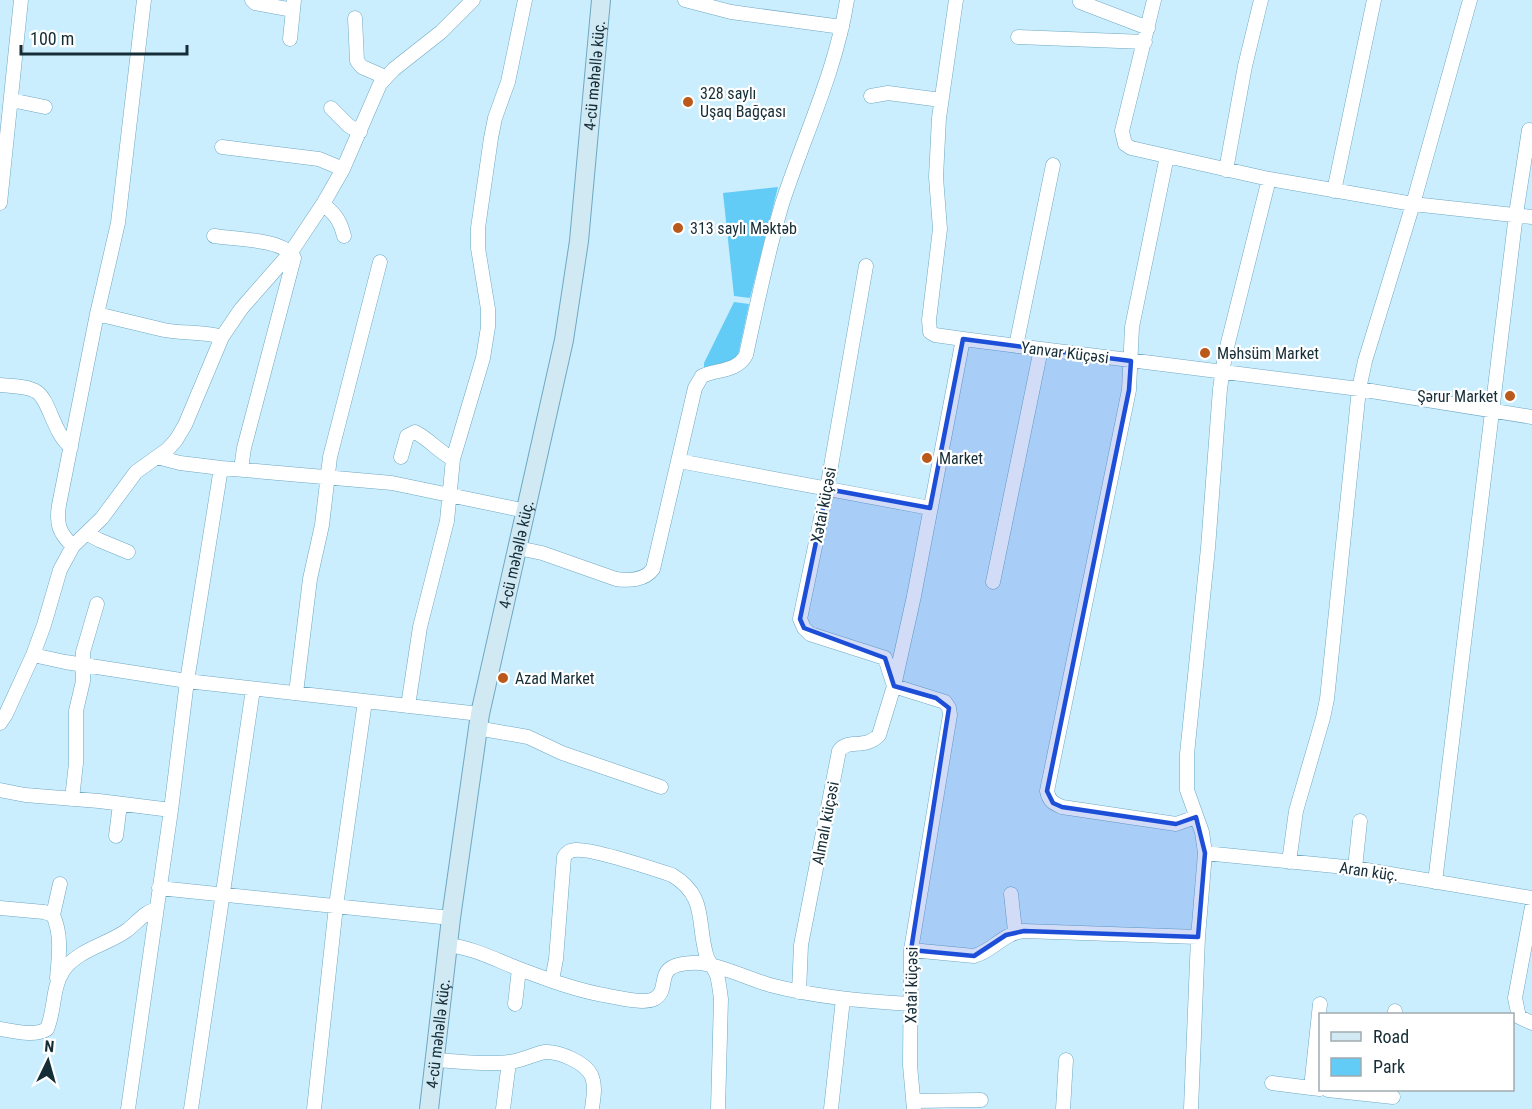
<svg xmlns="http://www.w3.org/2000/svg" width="1532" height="1109" font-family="'Roboto Condensed',sans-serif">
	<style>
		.green { fill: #62cbf6 }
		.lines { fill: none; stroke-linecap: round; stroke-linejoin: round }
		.street-casing { stroke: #6ea8c2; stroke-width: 15 }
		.secondary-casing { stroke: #6ea8c2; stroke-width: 20 }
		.street { stroke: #fff; stroke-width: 14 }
		.secondary { stroke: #d1e9f3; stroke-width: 18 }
		.marked { fill: #1d4ed8; fill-opacity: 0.2; stroke: #1d4ed8; stroke-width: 4.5; stroke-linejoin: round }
		.poi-dot { fill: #ba591a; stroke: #fff; stroke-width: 2 }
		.labels { text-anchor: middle; stroke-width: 4.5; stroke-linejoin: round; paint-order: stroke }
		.street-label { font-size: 16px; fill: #152d37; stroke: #fff }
		.poi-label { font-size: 16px; fill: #152d37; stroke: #fff; text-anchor: start }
	</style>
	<rect width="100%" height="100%" fill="#cbeeff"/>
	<!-- green -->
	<path class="green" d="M 778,187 L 750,298 L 734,296 L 723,193 Z
		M 734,302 L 749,304 L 737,360 L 704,369 L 704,363 Z"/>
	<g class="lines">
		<defs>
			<path id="street" d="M 252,0 L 255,3 L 293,10
				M 685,0 L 731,12 L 842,27
				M 956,0 L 939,118 L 936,177 L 940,229 L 929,320 L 930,332 L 935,335 L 963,339 L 1359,389 L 1532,417
				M 1154,0 L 1122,131 L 1125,144 L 1131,148 L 1269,179 L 1413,204 L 1532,217
				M 1080,2 L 1148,28
				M 355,18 L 357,61 L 362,67 L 385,77
				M 1018,37 L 1145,42
				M 290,39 L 294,0
				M 871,96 L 888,93 L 941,100
				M 11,100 L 45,107
				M 331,108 L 349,126 L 360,132
				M 222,147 L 319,159 L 343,169
				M 1167,156 L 1132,327 L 1129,390 L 1047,791 C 1049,801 1053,803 1062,807 L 1176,824 L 1196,817
				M 1226,170 L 1245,66 L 1261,0
				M 1334,191 L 1374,0
				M 0,203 L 21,0
				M 323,204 C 335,214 340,220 344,236
				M 214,236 C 233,239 286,239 294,258 L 244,448 L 241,469
				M 97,314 L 164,330 C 184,334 202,331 222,337
				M 1016,346 L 1053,165
				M 0,385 C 10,386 28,386 37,392 C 50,401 53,433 71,447
				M 157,457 L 180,463 L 221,468 L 392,483 L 526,511
				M 401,457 L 407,436 L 415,432 C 429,439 439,452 453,459
				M 679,461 L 930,508
				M 88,534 L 99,540 L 128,552
				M 73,546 C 59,533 56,524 59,505 L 97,314 L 118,223 L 144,0
				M 518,548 L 542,553 L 616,579 C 629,581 645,580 653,569 L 695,388 L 702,376 C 717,369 737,372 746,355 C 757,305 767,254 782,204 C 804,136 836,71 847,0
				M 993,582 L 1041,349
				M 33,655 L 65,662 L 187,681 L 480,714
				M 296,693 L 310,579 L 322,525 L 330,457 L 380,262
				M 408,706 L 420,627 L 447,521 L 453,459 L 483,358 L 488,327 L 488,309 L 478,248 L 478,228 L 491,138 L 495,118 L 508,82 L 525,0
				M 0,723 L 6,714 L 33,655 L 44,625 L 60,570 L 73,546 L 102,518 L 136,472 L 168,449 L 176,440 L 185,425 L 222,337 L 241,309 L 291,252 L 323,204 L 343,169 L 380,84 L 394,69 L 441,32 L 473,0
				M 477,728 L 528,737 L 562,753 L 661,787
				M 0,790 L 25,795 L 99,801 L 171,810
				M 72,799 L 76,763 L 76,711 L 83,681 L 83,652 L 97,604
				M 116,836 L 120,804
				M 1205,853 L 1355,868 L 1532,898
				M 1289,862 L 1296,811 L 1323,718 L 1327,699 L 1359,389 L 1365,361 L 1413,204 L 1470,0
				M 1355,868 L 1360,821
				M 1435,882 L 1516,214 L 1529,130
				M 159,888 L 451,918
				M 1011,894 L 1015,931
				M 1532,907 L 1515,998 L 1519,1017 L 1532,1023
				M 0,908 L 44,912 L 53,915 C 62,935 59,956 57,978
				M 53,915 L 60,884
				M 448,945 C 473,948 494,959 517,968 C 546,979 578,991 609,996 C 619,998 645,1004 654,999 C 673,989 650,965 691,963 C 712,961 749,979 770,985 C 816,997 862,1001 910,1004
				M 911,950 L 974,956 C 993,951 1003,933 1024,931 L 1198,937
				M 552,980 L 556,959 L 564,857 C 567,852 570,850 575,850 C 590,848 654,869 672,875 C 707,896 697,922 706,954 C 708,962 714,968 717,975 C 719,983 720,991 721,999 L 718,1109
				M 799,992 L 801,945 L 839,751 C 848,738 865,750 879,735 L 894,686 L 885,658 L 810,634 L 804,628 L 800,619 L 827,489 L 866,266
				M 515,1004 L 519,969
				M 1320,1004 L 1311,1088 L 1320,1089
				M 1395,1014 L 1395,1011
				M 0,1029 C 14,1031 34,1037 47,1029 C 55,1010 52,988 63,971 C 77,950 106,945 126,931 C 136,924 144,912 156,909
				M 435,1060 C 459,1061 485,1065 509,1062 C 522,1061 533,1054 545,1052 C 559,1051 587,1063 592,1077 C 596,1087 593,1099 592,1109
				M 1272,1083 L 1311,1088
				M 1328,1090 L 1393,1097
				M 913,1101 L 981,1100
				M 128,1109 L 171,810 L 187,681 L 221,468
				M 191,1109 L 253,689
				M 314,1109 L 336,906 L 365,701
				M 503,1109 L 509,1062
				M 831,1109 L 843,999
				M 914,1109 L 910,1065 L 911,950 L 950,715 L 949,708 L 945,702 L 894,686 L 914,596 L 963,339
				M 1063,1109 L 1066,1060
				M 1191,1109 L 1198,937 L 1205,853 L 1202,832 L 1187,790 L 1187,754 L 1208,548 L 1220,389 L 1225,355 L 1269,179"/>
			<g id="secondary">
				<path id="s1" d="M 429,1109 L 451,918 L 480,714 L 564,340 L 579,241 L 601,0"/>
			</g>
		</defs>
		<!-- street casing -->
		<use href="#street" class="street-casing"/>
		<!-- secondary casing -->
		<use href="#secondary" class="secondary-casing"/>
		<!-- street -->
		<use href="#street" class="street"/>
		<!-- secondary -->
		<use href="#secondary" class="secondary"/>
	</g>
	<!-- marked area -->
	<path class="marked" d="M 963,339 L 1131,361 L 1129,390 L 1047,791 L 1053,803 L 1062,807 L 1176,824 L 1196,817 L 1205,853 L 1198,937 L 1024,931 L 1006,935 L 974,956 L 911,950 L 949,708 L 936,698 L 894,686 L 885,658 L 804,628 L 800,619 L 827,489 L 930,508 Z"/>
	<!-- markers -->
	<g class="poi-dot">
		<circle cx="688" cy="102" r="6"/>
		<circle cx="678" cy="228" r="6"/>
		<circle cx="1205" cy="353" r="6"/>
		<circle cx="1510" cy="396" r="6"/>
		<circle cx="927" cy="458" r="6"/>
		<circle cx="503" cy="678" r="6"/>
	</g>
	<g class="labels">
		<!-- street labels -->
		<g class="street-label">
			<text dy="6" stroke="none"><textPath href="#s1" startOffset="1048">4-cü məhəllə küç.</textPath></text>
			<text transform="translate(1065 352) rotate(7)" y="6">Yanvar Küçəsi</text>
			<text transform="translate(823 505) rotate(-79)" y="6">Xətai küçəsi</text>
			<text dy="6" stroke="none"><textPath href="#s1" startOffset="562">4-cü məhəllə küç.</textPath></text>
			<text transform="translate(825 823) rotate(-79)" y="6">Almalı küçəsi</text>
			<text transform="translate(1369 871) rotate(8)" y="6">Aran küç.</text>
			<text transform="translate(911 985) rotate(-89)" y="6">Xətai küçəsi</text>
			<text dy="6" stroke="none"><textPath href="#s1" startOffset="76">4-cü məhəllə küç.</textPath></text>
		</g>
		<!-- poi labels -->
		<g class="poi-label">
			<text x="700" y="99">328 saylı<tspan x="700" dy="18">Uşaq Bağçası</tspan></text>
			<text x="690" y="234">313 saylı Məktəb</text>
			<text x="1217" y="359">Məhsüm Market</text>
			<text x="1498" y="402" text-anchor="end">Şərur Market</text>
			<text x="939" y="464">Market</text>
			<text x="515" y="684">Azad Market</text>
		</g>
	</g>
	<!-- legend -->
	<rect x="1319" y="1013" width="195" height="78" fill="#ffffff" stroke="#a1abaf" stroke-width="1.5"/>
	<rect x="1331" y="1032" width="30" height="9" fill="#d1e9f3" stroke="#a1abaf" stroke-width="1.5"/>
	<text x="1373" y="1043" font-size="18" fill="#152d37">Road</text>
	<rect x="1331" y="1058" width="30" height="18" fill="#62cbf6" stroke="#a1abaf" stroke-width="1.5"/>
	<text x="1373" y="1073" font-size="18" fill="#152d37">Park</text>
	<!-- north arrow -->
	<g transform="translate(48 1061) rotate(5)" stroke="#ffffff" stroke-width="4.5" paint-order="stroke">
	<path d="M0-4.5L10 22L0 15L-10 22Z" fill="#152d37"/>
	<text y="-9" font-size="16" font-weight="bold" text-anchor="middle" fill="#152d37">N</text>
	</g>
	<!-- scale -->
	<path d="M21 45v9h166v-9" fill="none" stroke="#152d37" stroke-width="3"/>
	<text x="30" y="45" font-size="18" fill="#152d37" stroke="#ffffff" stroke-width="4.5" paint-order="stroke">100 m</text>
</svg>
